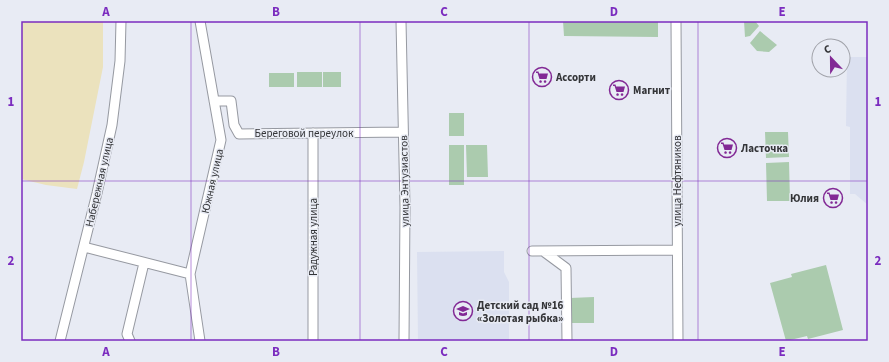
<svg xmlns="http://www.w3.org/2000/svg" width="889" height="362" font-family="'Source Sans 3',sans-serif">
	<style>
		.built { fill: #dbe0f0 }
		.green { fill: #abcbae }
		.sand { fill: #ebe2bd }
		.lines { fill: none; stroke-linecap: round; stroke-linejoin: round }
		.minor-casing { stroke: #9699a1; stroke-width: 11 }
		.minor { stroke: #fff; stroke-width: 9 }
		.grid { fill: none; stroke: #7b2cbf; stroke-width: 1; stroke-opacity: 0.55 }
		.labels { text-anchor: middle; stroke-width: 3; stroke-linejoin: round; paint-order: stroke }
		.poi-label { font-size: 11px; font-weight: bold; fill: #343538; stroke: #e8ebf4; text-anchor: start }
		.street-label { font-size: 11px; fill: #343538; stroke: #e8ebf4 }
		.neatline { fill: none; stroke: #7b2cbf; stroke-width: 1.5 }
		.grid-label { font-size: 13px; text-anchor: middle; font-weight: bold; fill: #7b2cbf }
	</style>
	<rect width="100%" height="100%" fill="#e8ebf4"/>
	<!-- built -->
	<path class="built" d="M 847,57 L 868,57 L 868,205 L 855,194 L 850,194 L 850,127 L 846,126 Z
		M 504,251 L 504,272 L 509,282 L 509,341 L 418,341 L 417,252 Z"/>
	<!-- green -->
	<path class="green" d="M 563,21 L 658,21 L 658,37 L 564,36 Z
		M 744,21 L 755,21 L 759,26 L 750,36 L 745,37 Z
		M 760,31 L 777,45 L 769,52 L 757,51 L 750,43 Z
		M 297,72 L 322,72 L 322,87 L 297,87 Z
		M 323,72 L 341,72 L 341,87 L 323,87 Z
		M 269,73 L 294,73 L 294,87 L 269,87 Z
		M 449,113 L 464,113 L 464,136 L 449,136 Z
		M 765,132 L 788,132 L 789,157 L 766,158 Z
		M 449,145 L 464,145 L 464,185 L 449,185 Z
		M 466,145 L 487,145 L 488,177 L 467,177 Z
		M 789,162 L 790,201 L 767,201 L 766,163 Z
		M 826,265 L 843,330 L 808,339 L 807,336 L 786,341 L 770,283 L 792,277 L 791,274 Z
		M 594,297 L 594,323 L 571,323 L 570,298 Z"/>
	<!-- sand -->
	<path class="sand" d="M 21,21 L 103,21 L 103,67 L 84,162 L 77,189 L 46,185 L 21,179 Z"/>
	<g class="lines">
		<defs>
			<path id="minor" d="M 200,21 L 221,140 L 190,274 L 200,341
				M 401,21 L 405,207 L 404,341
				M 676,21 L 678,341
				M 214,101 L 231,101 L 234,125 L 239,134 L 403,132
				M 313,133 L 313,341
				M 84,247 L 190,274
				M 532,251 L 677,250
				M 543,251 L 566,268 L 567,341
				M 60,341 L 97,193 L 112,125 L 120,61 L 121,21
				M 130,341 L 127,334 L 144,263"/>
		</defs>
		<!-- minor casing -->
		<use href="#minor" class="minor-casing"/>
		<!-- minor -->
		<use href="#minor" class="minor"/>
	</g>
	<!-- grid -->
	<path class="grid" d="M 191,21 L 191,341M 360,21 L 360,341M 529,21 L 529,341M 698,21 L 698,341M 21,181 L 868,181"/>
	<!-- icons -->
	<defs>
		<symbol id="supermarket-ring" viewBox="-11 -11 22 22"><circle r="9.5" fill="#e8ebf4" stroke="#822995" stroke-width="1.5"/><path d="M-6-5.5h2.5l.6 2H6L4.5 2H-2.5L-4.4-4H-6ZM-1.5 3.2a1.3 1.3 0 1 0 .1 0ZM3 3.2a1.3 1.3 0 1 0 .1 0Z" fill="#822995"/></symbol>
		<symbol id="school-ring" viewBox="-11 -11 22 22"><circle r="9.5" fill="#e8ebf4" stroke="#822995" stroke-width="1.5"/><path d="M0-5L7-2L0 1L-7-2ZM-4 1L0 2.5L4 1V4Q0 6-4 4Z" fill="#822995"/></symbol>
	</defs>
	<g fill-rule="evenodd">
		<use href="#supermarket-ring" x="531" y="66" width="22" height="22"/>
		<use href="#supermarket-ring" x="608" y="79" width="22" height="22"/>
		<use href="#supermarket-ring" x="716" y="137" width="22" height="22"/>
		<use href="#supermarket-ring" x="822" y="187" width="22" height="22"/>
		<use href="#school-ring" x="452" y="300" width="22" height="22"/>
	</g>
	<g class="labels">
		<!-- poi labels -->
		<g class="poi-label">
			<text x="556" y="81">Ассорти</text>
			<text x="633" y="94">Магнит</text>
			<text x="741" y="152">Ласточка</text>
			<text x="819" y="202" text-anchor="end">Юлия</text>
			<text x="477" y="309">Детский сад №16<tspan x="477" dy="13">«Золотая рыбка»</tspan></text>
		</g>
		<!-- street labels -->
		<g class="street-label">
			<text x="304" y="137">Береговой переулок</text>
			<text transform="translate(212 181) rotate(-77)" y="4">Южная улица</text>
			<text transform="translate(404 181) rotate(-91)" y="4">улица Энтузиастов</text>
			<text transform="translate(677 181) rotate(-90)" y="4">улица Нефтяников</text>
			<text transform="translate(99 182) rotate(-77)" y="4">Набережная улица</text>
			<text transform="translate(313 237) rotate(-90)" y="4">Радужная улица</text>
		</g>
	</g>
	<!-- border -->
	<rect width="889" height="362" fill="none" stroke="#e8ebf4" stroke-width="44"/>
	<!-- north arrow -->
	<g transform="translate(831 58) rotate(338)"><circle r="19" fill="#e8ebf4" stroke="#a0a2a9"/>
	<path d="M0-3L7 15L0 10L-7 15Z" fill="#822995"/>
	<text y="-6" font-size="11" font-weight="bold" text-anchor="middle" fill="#343538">С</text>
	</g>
	<rect x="22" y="22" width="845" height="318" class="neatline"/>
	<g class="grid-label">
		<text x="106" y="16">A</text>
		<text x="276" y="16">B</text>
		<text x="444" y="16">C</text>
		<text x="614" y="16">D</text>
		<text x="782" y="16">E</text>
		<text x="11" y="106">1</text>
		<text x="878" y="106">1</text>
		<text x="11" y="265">2</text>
		<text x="878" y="265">2</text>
		<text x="106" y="356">A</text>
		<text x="276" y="356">B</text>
		<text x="444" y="356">C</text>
		<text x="614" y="356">D</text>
		<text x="782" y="356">E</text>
	</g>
</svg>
